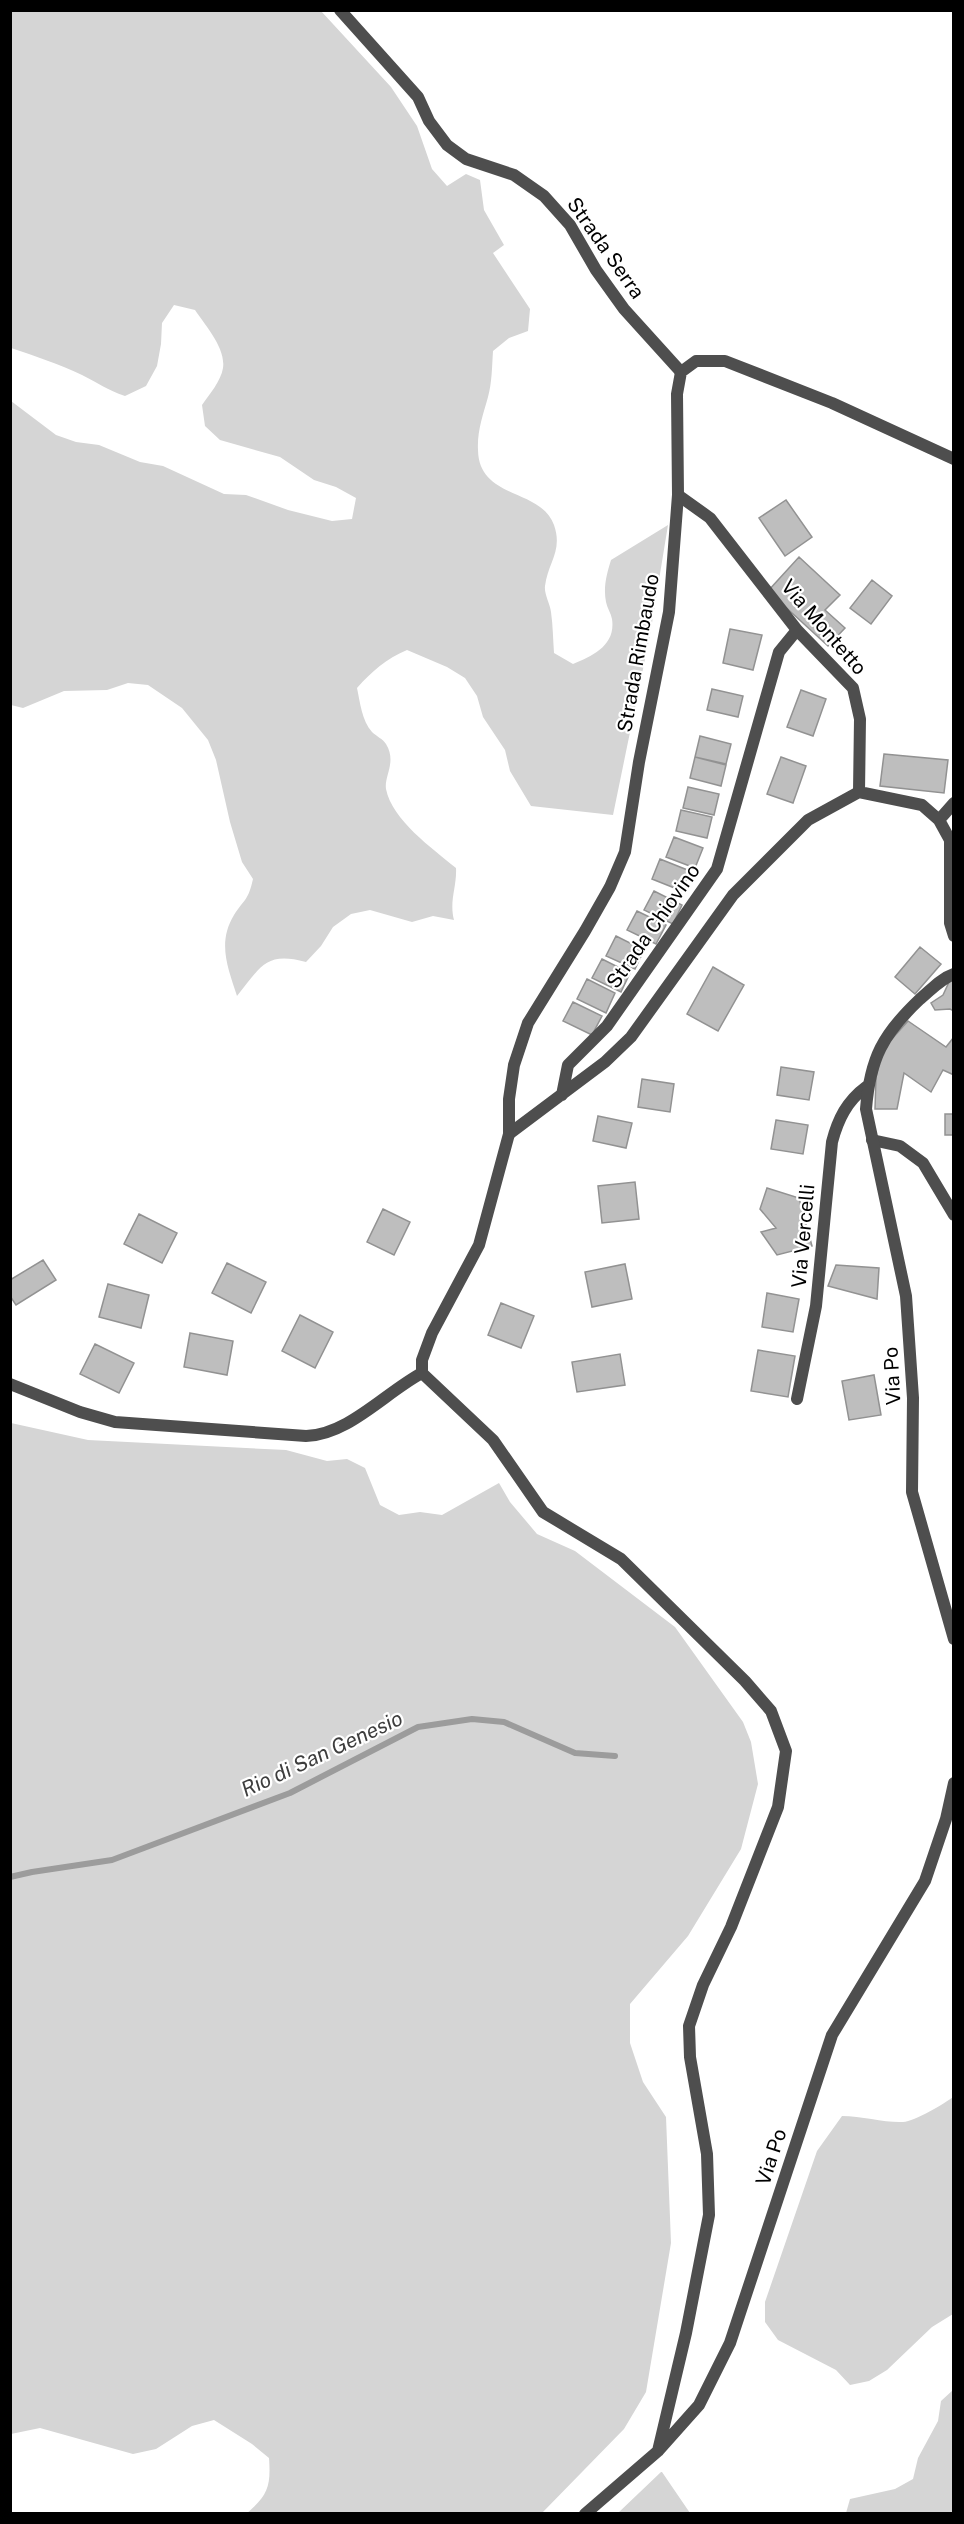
<svg xmlns="http://www.w3.org/2000/svg" width="964" height="2524" font-family="'Public Sans',sans-serif">
	<style>
		.green { fill: #d5d5d5 }
		.lines { fill: none; stroke-linecap: round; stroke-linejoin: round }
		.stream { stroke: #9c9c9c; stroke-width: 6 }
		.building { fill: #bebebe; stroke: #929292; stroke-width: 1.5 }
		.minor { stroke: #4e4e4e; stroke-width: 12 }
		.tertiary { stroke: #4e4e4e; stroke-width: 12 }
		.labels { text-anchor: middle; stroke-width: 4.5; stroke-linejoin: round; paint-order: stroke }
		.street-label { font-size: 20px; fill: #000; stroke: #fff }
		.water-label { font-size: 21px; font-style: italic; fill: #3d3d3d; stroke: #fff }
	</style>
	<rect width="100%" height="100%" fill="#fff"/>
	<!-- green -->
	<path class="green" d="M 11,10 L 321,11 L 391,87 L 417,126 L 432,169 L 447,186 L 466,174 L 480,180 L 484,210 L 504,245 L 493,253 L 530,309 L 528,331 L 509,338 L 493,351 C 492,366 492,383 488,397 C 483,415 477,431 478,450 C 479,500 541,488 554,525 C 563,551 548,562 545,586 C 544,594 550,604 551,612 C 553,626 553,640 554,653 L 573,664 C 593,656 616,645 612,619 C 611,613 607,608 606,602 C 603,587 607,573 611,560 L 668,525 L 650,635 L 613,815 L 531,806 L 510,771 L 505,750 L 483,717 L 477,696 L 465,678 L 447,667 L 407,650 C 386,659 372,671 357,688 C 360,702 362,721 372,732 C 376,736 383,739 386,744 C 397,762 384,776 386,789 C 392,820 432,848 456,868 C 457,887 449,901 454,920 L 433,916 L 412,922 L 370,910 L 351,914 L 333,927 L 321,946 L 306,962 C 265,951 261,967 237,996 C 228,968 217,943 234,915 C 245,898 248,901 253,879 L 242,862 L 230,822 L 216,760 L 208,740 L 182,708 L 148,685 L 128,683 L 107,690 L 64,691 L 23,708 L 11,705 L 11,401 L 56,435 L 76,442 L 99,445 L 140,462 L 163,466 L 224,494 L 246,495 L 288,510 L 332,521 L 352,519 L 356,498 L 336,487 L 314,480 L 280,457 L 220,440 L 205,426 L 202,405 C 209,395 221,381 223,368 C 226,348 205,325 195,310 L 174,305 L 162,323 L 161,344 L 157,366 L 146,386 L 125,396 C 107,390 98,383 82,375 C 59,364 35,356 11,348 Z
		M 11,1423 L 88,1440 L 286,1450 L 327,1461 L 347,1459 L 365,1468 L 380,1505 L 399,1515 L 420,1512 L 442,1515 L 499,1483 L 510,1502 L 537,1534 L 575,1551 L 675,1627 L 743,1722 L 751,1742 L 758,1784 L 741,1849 L 688,1936 L 630,2004 L 630,2043 L 643,2082 L 666,2117 L 671,2243 L 646,2392 L 624,2429 L 542,2513 L 247,2513 C 268,2495 271,2486 269,2458 L 252,2444 L 214,2420 L 192,2426 L 156,2449 L 133,2454 L 40,2428 L 11,2434 Z
		M 953,2097 L 953,2314 L 932,2327 L 887,2370 L 869,2381 L 850,2385 L 836,2370 L 778,2340 L 765,2322 L 765,2302 L 817,2151 L 842,2116 C 862,2116 886,2123 903,2122 C 915,2121 944,2104 953,2097 Z
		M 953,2390 L 953,2513 L 846,2513 L 850,2499 L 895,2489 L 913,2479 L 918,2458 L 938,2421 L 941,2401 Z
		M 662,2472 L 690,2513 L 618,2513 L 661,2472 Z"/>
	<g class="lines">
		<!-- stream -->
		<path class="stream" d="M 10,1877 L 32,1872 L 112,1860 L 290,1793 L 418,1727 L 472,1719 L 504,1722 L 575,1753 L 615,1756"/>
	</g>
	<!-- building -->
	<path class="building" d="M 786,500 L 812,537 L 785,556 L 759,518 Z
		M 799,557 L 840,595 L 825,610 L 845,628 L 828,646 L 768,591 Z
		M 872,580 L 892,596 L 871,624 L 850,608 Z
		M 730,629 L 762,635 L 753,670 L 723,663 Z
		M 712,689 L 743,696 L 738,717 L 707,710 Z
		M 801,690 L 826,699 L 813,736 L 787,727 Z
		M 700,736 L 731,744 L 726,764 L 695,757 Z
		M 884,754 L 948,760 L 944,793 L 880,786 Z
		M 695,757 L 726,765 L 721,786 L 690,778 Z
		M 781,757 L 806,766 L 793,803 L 767,794 Z
		M 688,787 L 719,794 L 714,815 L 683,808 Z
		M 681,810 L 712,817 L 707,838 L 676,831 Z
		M 674,837 L 703,848 L 695,868 L 666,857 Z
		M 660,859 L 690,871 L 682,891 L 652,879 Z
		M 654,891 L 682,905 L 673,924 L 644,910 Z
		M 637,911 L 666,925 L 656,944 L 627,930 Z
		M 616,936 L 644,950 L 635,969 L 606,956 Z
		M 920,947 L 941,964 L 915,994 L 895,977 Z
		M 602,959 L 630,973 L 621,992 L 592,978 Z
		M 713,967 L 744,985 L 718,1031 L 687,1014 Z
		M 587,979 L 615,993 L 606,1013 L 577,999 Z
		M 950,980 L 954,981 L 954,1011 L 950,1009 L 935,1010 L 931,1003 L 943,995 Z
		M 573,1002 L 602,1016 L 592,1035 L 563,1021 Z
		M 908,1021 L 946,1047 L 954,1037 L 954,1075 L 943,1070 L 931,1092 L 904,1073 L 897,1109 L 875,1109 L 876,1077 L 882,1050 Z
		M 781,1067 L 814,1072 L 809,1100 L 777,1095 Z
		M 642,1079 L 674,1084 L 670,1112 L 638,1107 Z
		M 945,1114 L 954,1114 L 954,1135 L 945,1135 Z
		M 598,1116 L 632,1123 L 626,1148 L 593,1141 Z
		M 776,1120 L 808,1125 L 803,1154 L 771,1149 Z
		M 635,1182 L 639,1219 L 602,1223 L 598,1186 Z
		M 767,1188 L 799,1198 L 812,1246 L 777,1255 L 761,1232 L 776,1228 L 760,1209 Z
		M 383,1209 L 410,1222 L 394,1255 L 367,1242 Z
		M 139,1214 L 177,1233 L 162,1263 L 124,1244 Z
		M 43,1260 L 56,1280 L 16,1305 L 10,1296 L 10,1280 Z
		M 227,1263 L 266,1282 L 251,1313 L 212,1293 Z
		M 625,1264 L 632,1299 L 592,1307 L 585,1272 Z
		M 836,1265 L 879,1268 L 877,1299 L 828,1286 Z
		M 108,1284 L 149,1295 L 141,1328 L 99,1317 Z
		M 767,1293 L 799,1299 L 793,1332 L 762,1327 Z
		M 501,1303 L 534,1316 L 521,1348 L 488,1335 Z
		M 300,1315 L 333,1332 L 315,1368 L 282,1351 Z
		M 190,1333 L 233,1341 L 227,1375 L 184,1367 Z
		M 95,1344 L 134,1363 L 119,1393 L 80,1374 Z
		M 758,1350 L 795,1356 L 788,1397 L 751,1391 Z
		M 620,1354 L 625,1385 L 577,1392 L 572,1362 Z
		M 874,1375 L 881,1415 L 849,1420 L 842,1381 Z"/>
	<g class="lines">
		<!-- minor -->
		<path class="minor" d="M 340,10 L 418,97 L 429,121 L 447,145 L 466,159 L 514,175 L 544,196 L 570,225 L 596,270 L 624,309 L 681,372
			M 678,495 L 710,518 L 797,630 L 853,688 L 860,719 L 859,792
			M 859,792 L 922,805 L 939,820 L 950,840 L 950,923 L 954,936
			M 939,820 L 954,803
			M 562,1095 L 568,1065 L 607,1026 L 717,869 L 779,652 L 797,630
			M 509,1134 L 605,1062 L 631,1037 L 733,895 L 808,820 L 859,792
			M 872,1140 L 900,1146 L 923,1163 L 954,1215
			M 10,1384 L 80,1412 L 115,1422 L 306,1436 C 348,1435 386,1392 422,1373
			M 797,1399 L 816,1306 L 832,1142 C 838,1119 847,1101 866,1087"/>
		<!-- tertiary -->
		<path class="tertiary" d="M 954,974 C 940,979 931,990 920,999 C 883,1034 870,1058 866,1109 L 906,1296 L 913,1398 L 912,1492 L 954,1639
			M 658,2451 L 686,2333 L 709,2215 L 707,2154 L 690,2057 L 689,2026 L 703,1985 L 731,1927 L 778,1807 L 786,1751 L 771,1711 L 745,1681 L 621,1559 L 543,1512 L 493,1440 L 422,1373 L 422,1360 L 432,1333 L 479,1245 L 509,1134 L 509,1099 L 514,1065 L 528,1023 L 585,931 L 610,887 L 625,852 L 639,762 L 669,612 L 678,495 L 677,394 L 681,372 L 696,361 L 725,361 L 832,403 L 954,459
			M 585,2514 L 658,2451 L 699,2405 L 730,2343 L 832,2035 L 925,1881 L 946,1819 L 954,1783"/>
	</g>
	<g class="labels">
		<!-- street labels -->
		<g class="street-label">
			<text transform="translate(606 248) rotate(55)" y="7">Strada Serra</text>
			<text transform="translate(824 627) rotate(49)" y="7">Via Montetto</text>
			<text transform="translate(638 653) rotate(-80)" y="7">Strada Rimbaudo</text>
			<text transform="translate(653 926) rotate(-55)" y="7">Strada Chiovino</text>
			<text transform="translate(803 1236) rotate(-85)" y="7">Via Vercelli</text>
			<text transform="translate(892 1376) rotate(-93)" y="7">Via Po</text>
			<text transform="translate(771 2157) rotate(-72)" y="7">Via Po</text>
		</g>
		<!-- water labels -->
		<g class="water-label">
			<text transform="translate(322 1754) rotate(-25)" y="7">Rio di San Genesio</text>
		</g>
	</g>
	<!-- border -->
	<rect width="964" height="2524" fill="none" stroke="#000000" stroke-width="24"/>
</svg>
